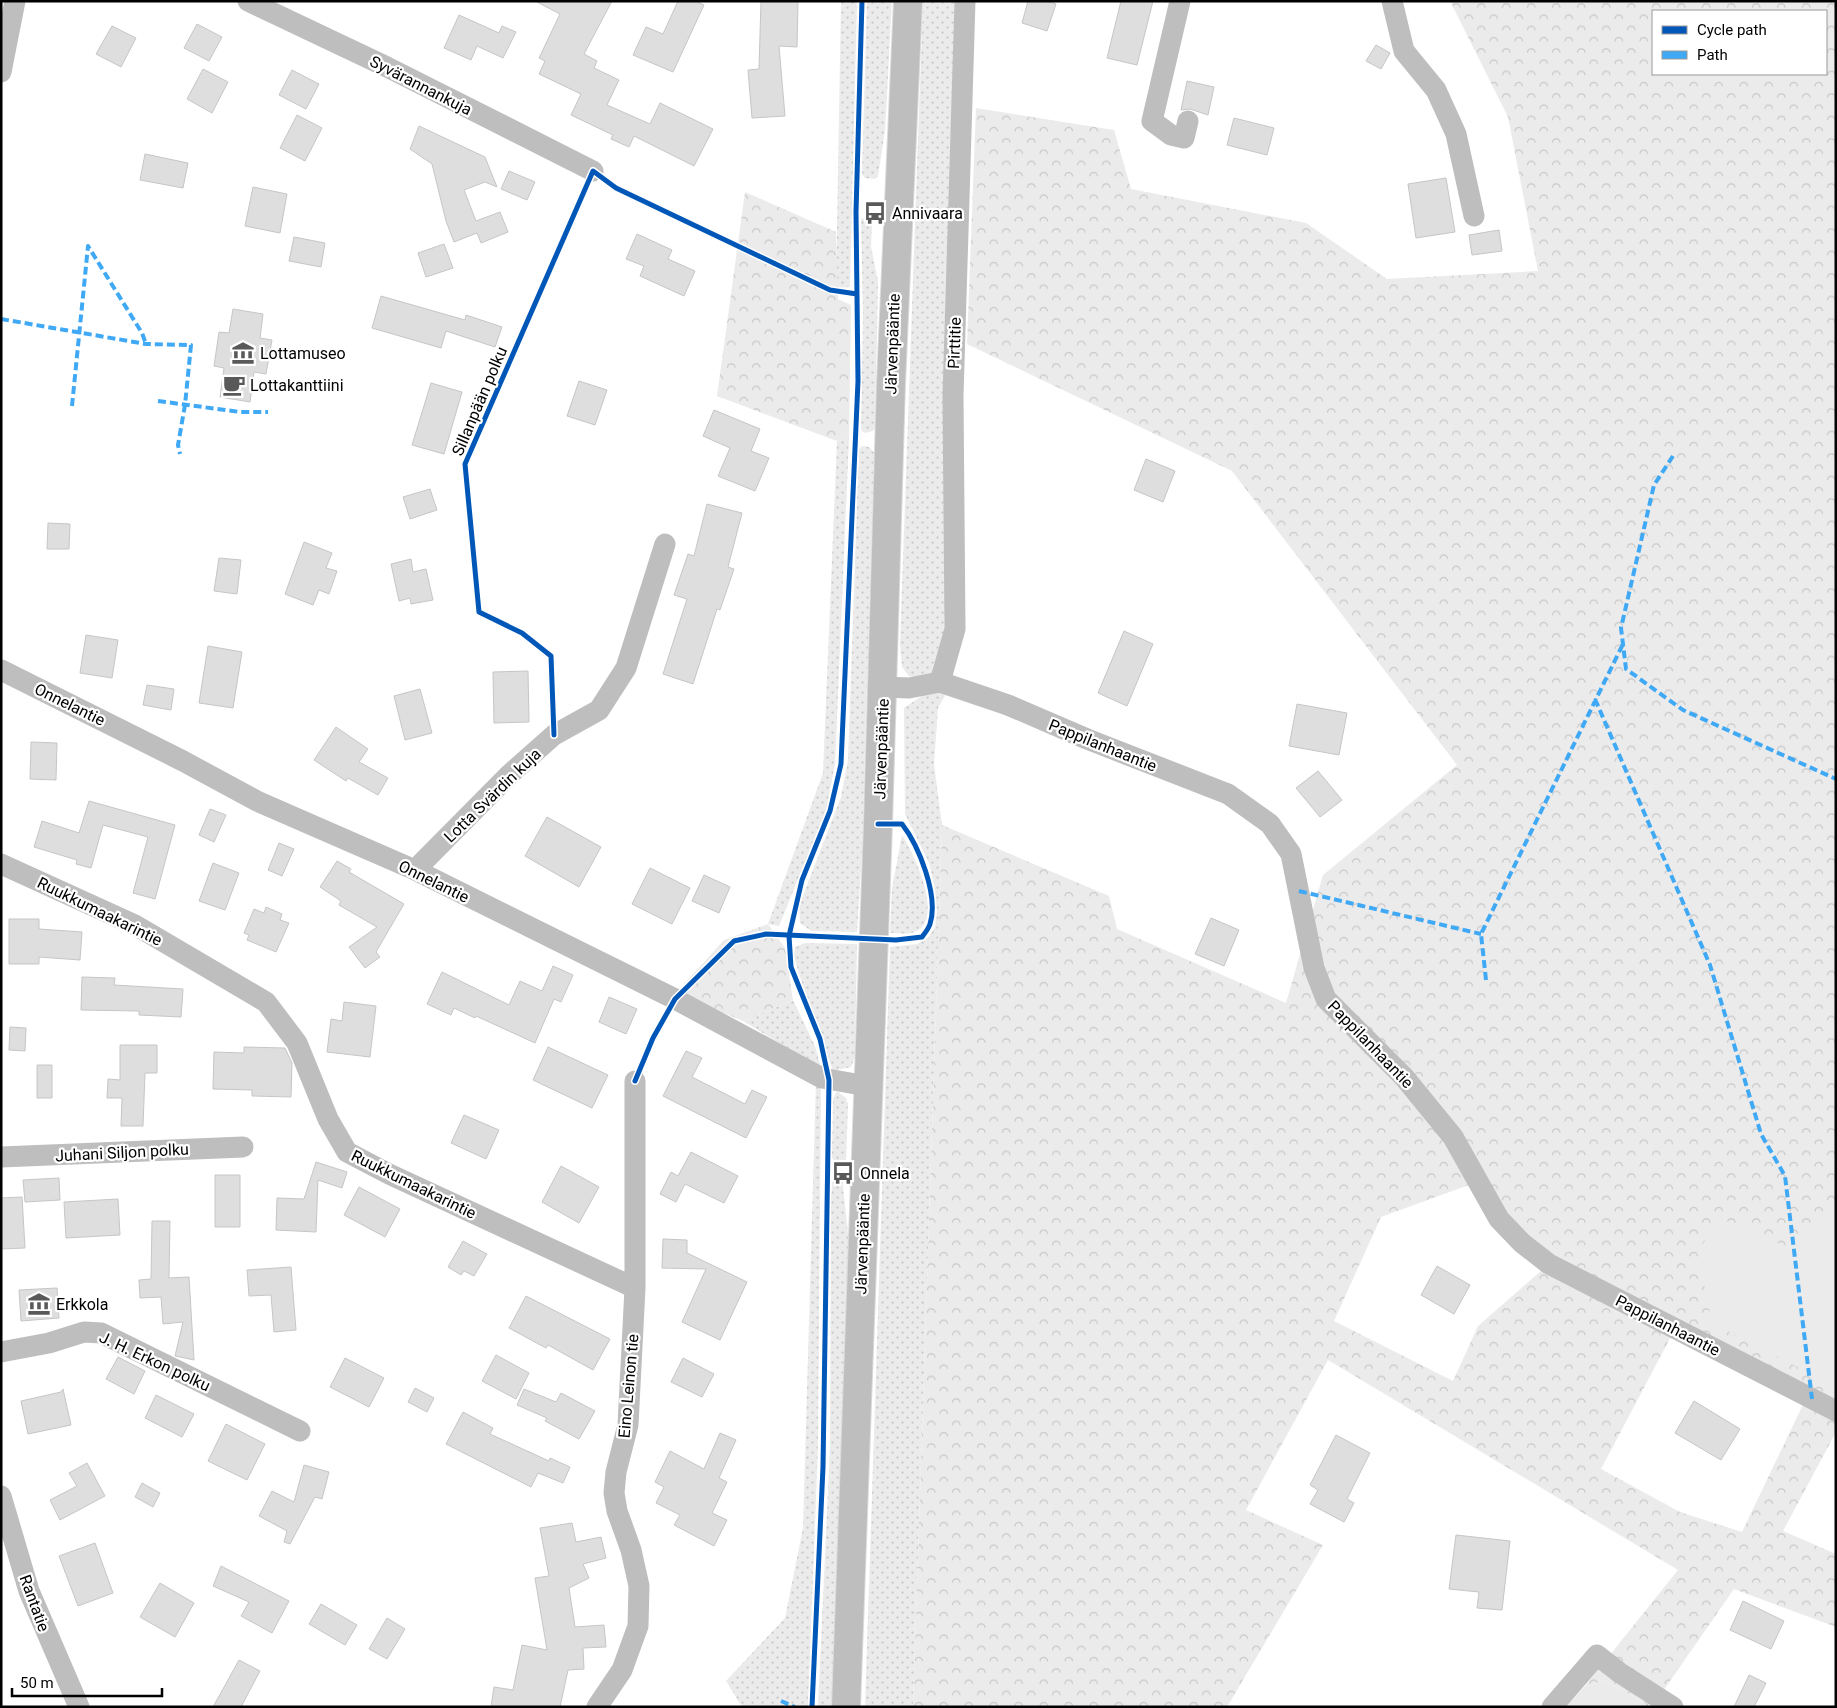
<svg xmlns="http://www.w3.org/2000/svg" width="1837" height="1708" font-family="Roboto,sans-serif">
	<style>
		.grass { fill: url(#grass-dots) }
		.forest { fill: url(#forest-crowns); fill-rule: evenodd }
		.park { fill: #ebebeb }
		.building { fill: #dedede; stroke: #c6c6c6 }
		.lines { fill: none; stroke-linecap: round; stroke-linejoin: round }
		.major-casing { stroke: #dbdbdb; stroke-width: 30 }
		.minor { stroke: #bebebe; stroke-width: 21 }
		.major { stroke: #bebebe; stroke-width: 28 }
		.quiet { stroke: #3fa9f5; stroke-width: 4; stroke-dasharray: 8 4; stroke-linecap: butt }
		.cycleway-casing { stroke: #fff; stroke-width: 8 }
		.cycleway { stroke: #0057b8; stroke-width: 5 }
		.labels { text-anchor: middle; stroke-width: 4.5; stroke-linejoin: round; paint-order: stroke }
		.street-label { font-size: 16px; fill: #000; stroke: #fff }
		.poi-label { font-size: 16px; fill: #000; stroke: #fff; text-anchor: start }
	</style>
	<defs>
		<pattern id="grass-dots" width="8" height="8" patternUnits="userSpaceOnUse" patternTransform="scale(1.25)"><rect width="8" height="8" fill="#ebebeb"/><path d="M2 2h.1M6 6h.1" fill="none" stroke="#c8c8c8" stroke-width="1.8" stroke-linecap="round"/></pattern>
		<pattern id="forest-crowns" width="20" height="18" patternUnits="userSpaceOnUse" patternTransform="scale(1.25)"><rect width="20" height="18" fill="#ebebeb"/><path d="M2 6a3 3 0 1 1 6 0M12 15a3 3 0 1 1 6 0" fill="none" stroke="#c8c8c8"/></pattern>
	</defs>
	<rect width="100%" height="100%" fill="#fff"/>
	<!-- grass -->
	<path class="grass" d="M 841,1 L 857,1 L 850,287 L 836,288 Z
		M 867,1 L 892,1 L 885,131 L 878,176 L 875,179 L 865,178 L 862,174 Z
		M 923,1 L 961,1 L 944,646 L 936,672 L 920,678 L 909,676 L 902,667 L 900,643 Z
		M 861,218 L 872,222 L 871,247 L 878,281 L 875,428 L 873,431 L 865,433 L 861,430 L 863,315 Z
		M 849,438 L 835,764 L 826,810 L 779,926 L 768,924 L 823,773 L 837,441 Z
		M 862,446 L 869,447 L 874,452 L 862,854 L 857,932 L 811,931 L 800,923 L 799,906 L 841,797 L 848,760 L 859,449 Z
		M 947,692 L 938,708 L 934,764 L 942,825 L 913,1707 L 865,1707 L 890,947 L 917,944 L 928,938 L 935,927 L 937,913 L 935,888 L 929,863 L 905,814 L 904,708 L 926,693 Z
		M 902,835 C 914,854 941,910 920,929 C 912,936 900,933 890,933 L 892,888 Z
		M 805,943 L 857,944 L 855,1057 L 851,1067 L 833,1071 L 799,974 L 794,956 L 795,947 Z
		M 793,1000 L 815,1046 L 820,1064 L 817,1066 L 743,1021 Z
		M 816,1081 L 821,1086 L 818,1446 L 808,1707 L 742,1707 L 726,1681 L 785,1618 L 803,1528 Z
		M 837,1091 L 846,1098 L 848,1104 L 846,1162 L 841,1166 L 835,1164 L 832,1157 L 833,1099 Z
		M 837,1176 L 842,1177 L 849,1243 L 834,1707 L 818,1707 L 830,1447 L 831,1196 L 833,1179 Z"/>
	<!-- forest -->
	<path class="forest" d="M 1450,1 L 1836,1 L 1836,1432 L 1783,1531 L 1836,1554 L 1836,1627 L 1734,1589 L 1652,1707 L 1646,1707 L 1645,1703 L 1605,1681 L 1585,1686 L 1678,1570 L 1328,1360 L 1246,1510 L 1323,1545 L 1227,1707 L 913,1707 L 942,825 L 1109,896 L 1117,929 L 1286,1003 L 1323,875 L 1457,765 L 1232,471 L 967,344 L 976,108 L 1114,130 L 1131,189 L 1306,223 L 1387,279 L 1538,271 L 1508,117 ZM 1653,11 L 1826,11 L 1826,74 L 1653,74 ZM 1477,1182 L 1549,1264 L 1478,1326 L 1453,1381 L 1334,1321 L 1381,1217 ZM 1675,1329 L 1807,1396 L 1742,1532 L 1680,1512 L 1601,1469 Z
		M 745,192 L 836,232 L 838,299 L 851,305 L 849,438 L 837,441 L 717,396 Z
		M 768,924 L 785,948 L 793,1000 L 743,1021 L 676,993 L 724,940 Z"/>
	<!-- park -->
	<path class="park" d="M 1836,1207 L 1836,1387 L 1712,1323 L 1697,1250 L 1724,1220 L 1787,1247 Z
		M 1605,1681 L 1645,1703 L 1646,1707 L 1566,1707 L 1585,1686 Z"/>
	<!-- building -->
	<path class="building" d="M 535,1 L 612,1 L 584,54 L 597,61 L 594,68 L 619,80 L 607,105 L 650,124 L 660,103 L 713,129 L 694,166 L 634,136 L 629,147 L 611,139 L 613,135 L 571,115 L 581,94 L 539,74 L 545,61 L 539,58 L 560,14 Z
		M 678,1 L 695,1 L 704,5 L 673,72 L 633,55 L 646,27 L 663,34 Z
		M 761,1 L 798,1 L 797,47 L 779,46 L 785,116 L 752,118 L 748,70 L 759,69 Z
		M 1028,1 L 1046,1 L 1056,4 L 1047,31 L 1022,23 Z
		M 1121,1 L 1153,1 L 1137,65 L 1107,58 Z
		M 459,15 L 499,33 L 502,26 L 516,32 L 503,58 L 477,46 L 471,60 L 444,48 Z
		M 197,24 L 222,37 L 209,61 L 184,48 Z
		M 112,26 L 136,38 L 121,67 L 96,54 Z
		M 1376,45 L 1390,53 L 1381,69 L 1366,61 Z
		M 203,69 L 228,82 L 212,113 L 187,99 Z
		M 292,70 L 319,84 L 306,109 L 279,95 Z
		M 1187,81 L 1214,87 L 1208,115 L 1190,109 L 1181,110 Z
		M 297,115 L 322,128 L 305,161 L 280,148 Z
		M 1234,118 L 1274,128 L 1267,155 L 1227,145 Z
		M 419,126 L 485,157 L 497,187 L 485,182 L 464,190 L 476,221 L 500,212 L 508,232 L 481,243 L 477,233 L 454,242 L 446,221 L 432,164 L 410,149 Z
		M 145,154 L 188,163 L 183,188 L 140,180 Z
		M 509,171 L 535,182 L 527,200 L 501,189 Z
		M 1446,178 L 1455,232 L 1416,238 L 1408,184 Z
		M 253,187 L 287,194 L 280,233 L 245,226 Z
		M 1499,230 L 1502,251 L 1472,255 L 1469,235 Z
		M 637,234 L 672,250 L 668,259 L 695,271 L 684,296 L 640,276 L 644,266 L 626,259 Z
		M 294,237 L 325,243 L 321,267 L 289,261 Z
		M 444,244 L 453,268 L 426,277 L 418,253 Z
		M 381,296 L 465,320 L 466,315 L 502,327 L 495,347 L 446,331 L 441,348 L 372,328 Z
		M 233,309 L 263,314 L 260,338 L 272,340 L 266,374 L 254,372 L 250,402 L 220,397 L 224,368 L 214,366 L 219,332 L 229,333 Z
		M 579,381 L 607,390 L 595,425 L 567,416 Z
		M 431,383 L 462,392 L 444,454 L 412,445 Z
		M 714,410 L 760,429 L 751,451 L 769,458 L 755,491 L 718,476 L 730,448 L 703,436 Z
		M 1146,459 L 1175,471 L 1163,502 L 1134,490 Z
		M 430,489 L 437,510 L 410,519 L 403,497 Z
		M 707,504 L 742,513 L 728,567 L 734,569 L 720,610 L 717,609 L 693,684 L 663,674 L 687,599 L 674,595 L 688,554 L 694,556 Z
		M 48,523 L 70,524 L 69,549 L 47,549 Z
		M 304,542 L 332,553 L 326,568 L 337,571 L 329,594 L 319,590 L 313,605 L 285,594 Z
		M 219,558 L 241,560 L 237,594 L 214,591 Z
		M 411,559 L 413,572 L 426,569 L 433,600 L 411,604 L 410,598 L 399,601 L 391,564 Z
		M 1124,631 L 1153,644 L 1127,706 L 1098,693 Z
		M 86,635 L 118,640 L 112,678 L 80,673 Z
		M 208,646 L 242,652 L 233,708 L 199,703 Z
		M 528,671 L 529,722 L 494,723 L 493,672 Z
		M 147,685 L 174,689 L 171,710 L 143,705 Z
		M 420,689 L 432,733 L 405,740 L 394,696 Z
		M 1297,704 L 1347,713 L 1339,755 L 1289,746 Z
		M 336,727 L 368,749 L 359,762 L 388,778 L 378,795 L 348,778 L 346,781 L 314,760 Z
		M 31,742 L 57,743 L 56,780 L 30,779 Z
		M 1318,771 L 1342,800 L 1320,817 L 1296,788 Z
		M 89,801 L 175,825 L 155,899 L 133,893 L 148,837 L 103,825 L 91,868 L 76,864 L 77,860 L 34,847 L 42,821 L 79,833 Z
		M 210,809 L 226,815 L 214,842 L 199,835 Z
		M 547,817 L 601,847 L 579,887 L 525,856 Z
		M 279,843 L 294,849 L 282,876 L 268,870 Z
		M 337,861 L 351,869 L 349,872 L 404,904 L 376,952 L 380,957 L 365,968 L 349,947 L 377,927 L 339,905 L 341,901 L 320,887 Z
		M 213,863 L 239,873 L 225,910 L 199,901 Z
		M 650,868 L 690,888 L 672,924 L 632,904 Z
		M 704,875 L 730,887 L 719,913 L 692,901 Z
		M 266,907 L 282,914 L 280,920 L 289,923 L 276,952 L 247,940 L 249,935 L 244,933 L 254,909 L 264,913 Z
		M 1211,918 L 1239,930 L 1224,966 L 1195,954 Z
		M 9,919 L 39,919 L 39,929 L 82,932 L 80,960 L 39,957 L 39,964 L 9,964 Z
		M 553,966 L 573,975 L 561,1002 L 554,999 L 535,1043 L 476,1016 L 475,1018 L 454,1008 L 451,1015 L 427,1004 L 442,972 L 509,1005 L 520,981 L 542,991 Z
		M 82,977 L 115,978 L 114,985 L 183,989 L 181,1017 L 139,1015 L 139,1011 L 81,1010 Z
		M 609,997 L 637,1009 L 626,1034 L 599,1022 Z
		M 344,1002 L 376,1006 L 370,1057 L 327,1052 L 331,1019 L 342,1021 Z
		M 10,1027 L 26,1028 L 25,1051 L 9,1050 Z
		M 120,1045 L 157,1045 L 157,1073 L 145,1073 L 143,1126 L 121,1126 L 122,1098 L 107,1098 L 108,1079 L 120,1080 Z
		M 244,1047 L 285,1048 L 292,1063 L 291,1097 L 252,1096 L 252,1090 L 213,1089 L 214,1052 L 244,1053 Z
		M 548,1047 L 608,1075 L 592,1108 L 533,1080 Z
		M 686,1051 L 702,1058 L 692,1077 L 745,1104 L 752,1090 L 767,1097 L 746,1138 L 663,1096 Z
		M 37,1065 L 52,1065 L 52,1098 L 37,1098 Z
		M 464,1115 L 499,1130 L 486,1159 L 451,1143 Z
		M 691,1152 L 738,1176 L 724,1203 L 685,1184 L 676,1202 L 660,1194 L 671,1172 L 678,1176 Z
		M 316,1162 L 347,1172 L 342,1188 L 318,1180 L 316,1232 L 276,1230 L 277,1198 L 304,1199 Z
		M 561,1166 L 599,1187 L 579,1223 L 542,1202 Z
		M 215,1175 L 240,1175 L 240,1227 L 215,1227 Z
		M 59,1178 L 60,1200 L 25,1202 L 23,1180 Z
		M 359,1187 L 400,1209 L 385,1237 L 344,1215 Z
		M 22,1197 L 25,1248 L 1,1249 L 1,1198 Z
		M 118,1199 L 120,1235 L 66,1238 L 64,1202 Z
		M 152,1221 L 170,1221 L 169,1278 L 189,1277 L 194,1360 L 175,1356 L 183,1322 L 163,1324 L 161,1297 L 140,1298 L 139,1280 L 151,1279 Z
		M 663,1239 L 687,1240 L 687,1253 L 747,1282 L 720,1340 L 682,1322 L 706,1269 L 662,1268 Z
		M 463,1241 L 487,1254 L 474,1276 L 464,1271 L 461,1275 L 448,1267 Z
		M 1437,1266 L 1470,1285 L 1454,1314 L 1421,1295 Z
		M 291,1267 L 296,1330 L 274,1332 L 271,1295 L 249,1296 L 247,1270 Z
		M 57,1288 L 59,1318 L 21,1321 L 19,1290 Z
		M 526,1296 L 610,1339 L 593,1370 L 548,1345 L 546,1348 L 509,1328 Z
		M 496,1355 L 529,1373 L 516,1399 L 482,1381 Z
		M 118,1357 L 145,1371 L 134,1394 L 106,1379 Z
		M 345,1358 L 384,1378 L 369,1407 L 330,1387 Z
		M 683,1358 L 714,1374 L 702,1397 L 671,1382 Z
		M 415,1388 L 434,1398 L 427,1412 L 408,1402 Z
		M 63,1389 L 71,1425 L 28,1434 L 21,1401 L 61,1392 Z
		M 524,1389 L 556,1402 L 561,1393 L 595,1411 L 579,1439 L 545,1421 L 547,1418 L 517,1405 Z
		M 156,1395 L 194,1414 L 182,1437 L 145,1418 Z
		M 1694,1401 L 1740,1429 L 1721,1460 L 1675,1433 Z
		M 463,1412 L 493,1428 L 490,1434 L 549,1461 L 550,1458 L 570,1467 L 563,1483 L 538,1473 L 531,1487 L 446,1444 Z
		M 226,1424 L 265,1444 L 247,1480 L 208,1461 Z
		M 720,1433 L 736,1440 L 719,1478 L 727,1482 L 712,1513 L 727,1520 L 714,1546 L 674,1525 L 680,1515 L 656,1503 L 664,1487 L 655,1482 L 670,1451 L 704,1469 Z
		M 1336,1435 L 1370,1453 L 1347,1499 L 1354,1503 L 1344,1522 L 1310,1504 L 1318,1490 L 1310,1485 Z
		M 87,1463 L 105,1496 L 60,1520 L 50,1500 L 77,1486 L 69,1473 Z
		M 304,1465 L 329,1472 L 322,1499 L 315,1497 L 290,1544 L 284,1542 L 287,1531 L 259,1516 L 272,1491 L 294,1502 Z
		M 142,1483 L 160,1493 L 153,1507 L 135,1497 Z
		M 572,1523 L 576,1542 L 601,1537 L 606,1558 L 583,1564 L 589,1578 L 569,1588 L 575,1627 L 604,1625 L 606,1647 L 583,1648 L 584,1669 L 568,1670 L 560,1707 L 491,1707 L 494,1687 L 513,1690 L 522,1645 L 547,1650 L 535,1578 L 549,1576 L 540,1528 Z
		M 1456,1535 L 1510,1541 L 1502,1610 L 1477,1608 L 1479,1592 L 1449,1589 Z
		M 95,1543 L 113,1593 L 78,1606 L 59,1556 Z
		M 221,1566 L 289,1601 L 272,1633 L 241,1616 L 249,1602 L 213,1586 Z
		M 160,1583 L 194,1603 L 175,1637 L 140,1617 Z
		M 1743,1601 L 1784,1621 L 1771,1649 L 1730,1630 Z
		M 321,1604 L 357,1625 L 345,1645 L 309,1624 Z
		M 387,1618 L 405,1629 L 387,1659 L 369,1649 Z
		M 239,1660 L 260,1671 L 241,1707 L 213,1707 Z
		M 1749,1675 L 1766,1683 L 1754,1707 L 1734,1707 Z"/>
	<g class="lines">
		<defs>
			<path id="major" d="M 846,1707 L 878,824 L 891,383 L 908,1"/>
		</defs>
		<!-- major casing -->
		<use href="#major" class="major-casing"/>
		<!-- minor -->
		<path class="minor" d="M 248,1 L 387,67 L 593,171
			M 1180,1 L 1152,121 L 1171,135 L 1184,138 L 1188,121
			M 1392,1 L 1404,51 L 1436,90 L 1456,134 L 1474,216
			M 1,72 L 15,1
			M 1,670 L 183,761 L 257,801 L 415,870 L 675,999 L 822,1078 L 867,1086
			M 940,682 L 955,629 L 953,396 L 965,1
			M 882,687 L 909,688 L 940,682 L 1008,705 L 1087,739 L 1228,794 L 1270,824 L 1291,854 L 1314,968 L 1326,999 L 1404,1077 L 1453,1137 L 1499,1219 L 1522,1243 L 1549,1264 L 1836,1411
			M 1,864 L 135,925 L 266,1002 L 297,1043 L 328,1119 L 347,1152 L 389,1174 L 635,1288
			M 415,870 L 510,774 L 554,735 L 599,710 L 626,668 L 665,544
			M 1,1157 L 243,1147
			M 1,1352 L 49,1343 L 84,1332 L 101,1333 L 300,1431
			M 1,1496 L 29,1591 L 79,1707
			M 597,1707 L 622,1670 L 638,1626 L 639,1586 L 631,1550 L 617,1511 L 614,1493 L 616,1472 L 628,1425 L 635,1288 L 635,1081
			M 1552,1707 L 1597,1655 L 1620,1673 L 1673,1707"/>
		<!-- major -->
		<use href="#major" class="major"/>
		<!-- quiet -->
		<path class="quiet" d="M 1,319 L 146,344 L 191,345 L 185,405 L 178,445 L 180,454
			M 158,401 L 240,412 L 268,412
			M 72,406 L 88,246 L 142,333 L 146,344
			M 1673,456 L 1654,485 L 1621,628 L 1626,669 L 1683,710 L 1836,779
			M 1595,699 L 1710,965 L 1761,1134 L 1785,1176 L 1812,1399
			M 1299,891 L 1481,934
			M 1486,980 L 1481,934 L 1623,644
			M 781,1701 L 795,1707"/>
		<defs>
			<path id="cycleway" d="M 554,735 L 551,656 L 522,633 L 479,612 L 465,464 L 593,171 L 616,188 L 830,290 L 857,294
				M 635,1081 L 653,1038 L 675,999 L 734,941 L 766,934 L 896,940 L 922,937 C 925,933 929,928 930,924 C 939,896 919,846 902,824 L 878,824
				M 812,1707 L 823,1467 L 829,1080 L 820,1039 L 791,967 L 789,936 L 802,880 L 830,811 L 841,764 L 858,381 L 856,212 L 862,1"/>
		</defs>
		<!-- cycleway casing -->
		<use href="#cycleway" class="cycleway-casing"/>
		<!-- cycleway -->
		<use href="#cycleway" class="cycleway"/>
	</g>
	<!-- icons -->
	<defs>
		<symbol id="bus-bare" viewBox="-9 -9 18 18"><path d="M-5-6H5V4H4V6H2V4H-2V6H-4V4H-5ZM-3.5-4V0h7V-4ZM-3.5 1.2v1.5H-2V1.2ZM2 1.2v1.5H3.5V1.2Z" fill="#595959" stroke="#fff" stroke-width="2.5" paint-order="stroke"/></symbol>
		<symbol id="museum-bare" viewBox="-9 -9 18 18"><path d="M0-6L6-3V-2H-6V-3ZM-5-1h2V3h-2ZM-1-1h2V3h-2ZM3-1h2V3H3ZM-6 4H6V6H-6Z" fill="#595959" stroke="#fff" stroke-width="2.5" paint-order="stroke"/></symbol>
		<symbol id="cafe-bare" viewBox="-9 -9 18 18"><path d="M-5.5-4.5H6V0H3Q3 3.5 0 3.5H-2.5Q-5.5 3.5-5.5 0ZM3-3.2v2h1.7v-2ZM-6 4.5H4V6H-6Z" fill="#595959" stroke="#fff" stroke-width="2.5" paint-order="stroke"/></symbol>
	</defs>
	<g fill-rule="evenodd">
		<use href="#bus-bare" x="859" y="197" width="32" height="32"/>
		<use href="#museum-bare" x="227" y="337" width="32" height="32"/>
		<use href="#cafe-bare" x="218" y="369" width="32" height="32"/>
		<use href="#bus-bare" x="827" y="1157" width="32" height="32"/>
		<use href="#museum-bare" x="23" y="1288" width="32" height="32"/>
	</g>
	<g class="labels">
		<!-- street labels -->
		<g class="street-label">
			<text transform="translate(421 85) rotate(27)" y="6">Syvärannankuja</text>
			<text transform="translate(954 343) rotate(-88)" y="6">Pirttitie</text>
			<text transform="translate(892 344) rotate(-88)" y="6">Järvenpääntie</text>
			<text transform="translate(479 401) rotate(-67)" y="6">Sillanpään polku</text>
			<text transform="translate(70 704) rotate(26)" y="6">Onnelantie</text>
			<text transform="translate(1103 745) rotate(22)" y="6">Pappilanhaantie</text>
			<text transform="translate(881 749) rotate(-88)" y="6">Järvenpääntie</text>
			<text transform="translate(492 795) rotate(-44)" y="6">Lotta Svärdin kuja</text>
			<text transform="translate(434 881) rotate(26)" y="6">Onnelantie</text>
			<text transform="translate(100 911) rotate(26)" y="6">Ruukkumaakarintie</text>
			<text transform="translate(1371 1044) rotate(46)" y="6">Pappilanhaantie</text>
			<text transform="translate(122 1152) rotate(-3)" y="6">Juhani Siljon polku</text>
			<text transform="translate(414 1184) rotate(26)" y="6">Ruukkumaakarintie</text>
			<text transform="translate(862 1244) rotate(-88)" y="6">Järvenpääntie</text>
			<text transform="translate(1668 1325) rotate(27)" y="6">Pappilanhaantie</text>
			<text transform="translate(155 1361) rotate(25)" y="6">J. H. Erkon polku</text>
			<text transform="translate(628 1386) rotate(-85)" y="6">Eino Leinon tie</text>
			<text transform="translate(35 1603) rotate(70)" y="6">Rantatie</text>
		</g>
		<!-- poi labels -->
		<g class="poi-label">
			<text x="892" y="219">Annivaara</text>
			<text x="260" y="359">Lottamuseo</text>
			<text x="250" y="391">Lottakanttiini</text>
			<text x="860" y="1179">Onnela</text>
			<text x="56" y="1310">Erkkola</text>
		</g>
	</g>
	<!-- border -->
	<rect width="1837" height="1708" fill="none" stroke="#000000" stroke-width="5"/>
	<!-- legend -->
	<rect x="1652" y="10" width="175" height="65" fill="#ffffff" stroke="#999999"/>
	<rect x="1662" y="26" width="25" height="8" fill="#0057b8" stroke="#999999"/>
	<text x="1697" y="35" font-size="15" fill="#000000">Cycle path</text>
	<rect x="1662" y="51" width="25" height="8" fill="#3fa9f5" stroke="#999999"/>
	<text x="1697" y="60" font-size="15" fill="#000000">Path</text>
	<!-- scale -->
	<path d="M12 1688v8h150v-8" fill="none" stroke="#000000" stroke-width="2.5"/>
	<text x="20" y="1688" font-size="15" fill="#000000" stroke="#ffffff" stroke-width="4" paint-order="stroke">50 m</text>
</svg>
